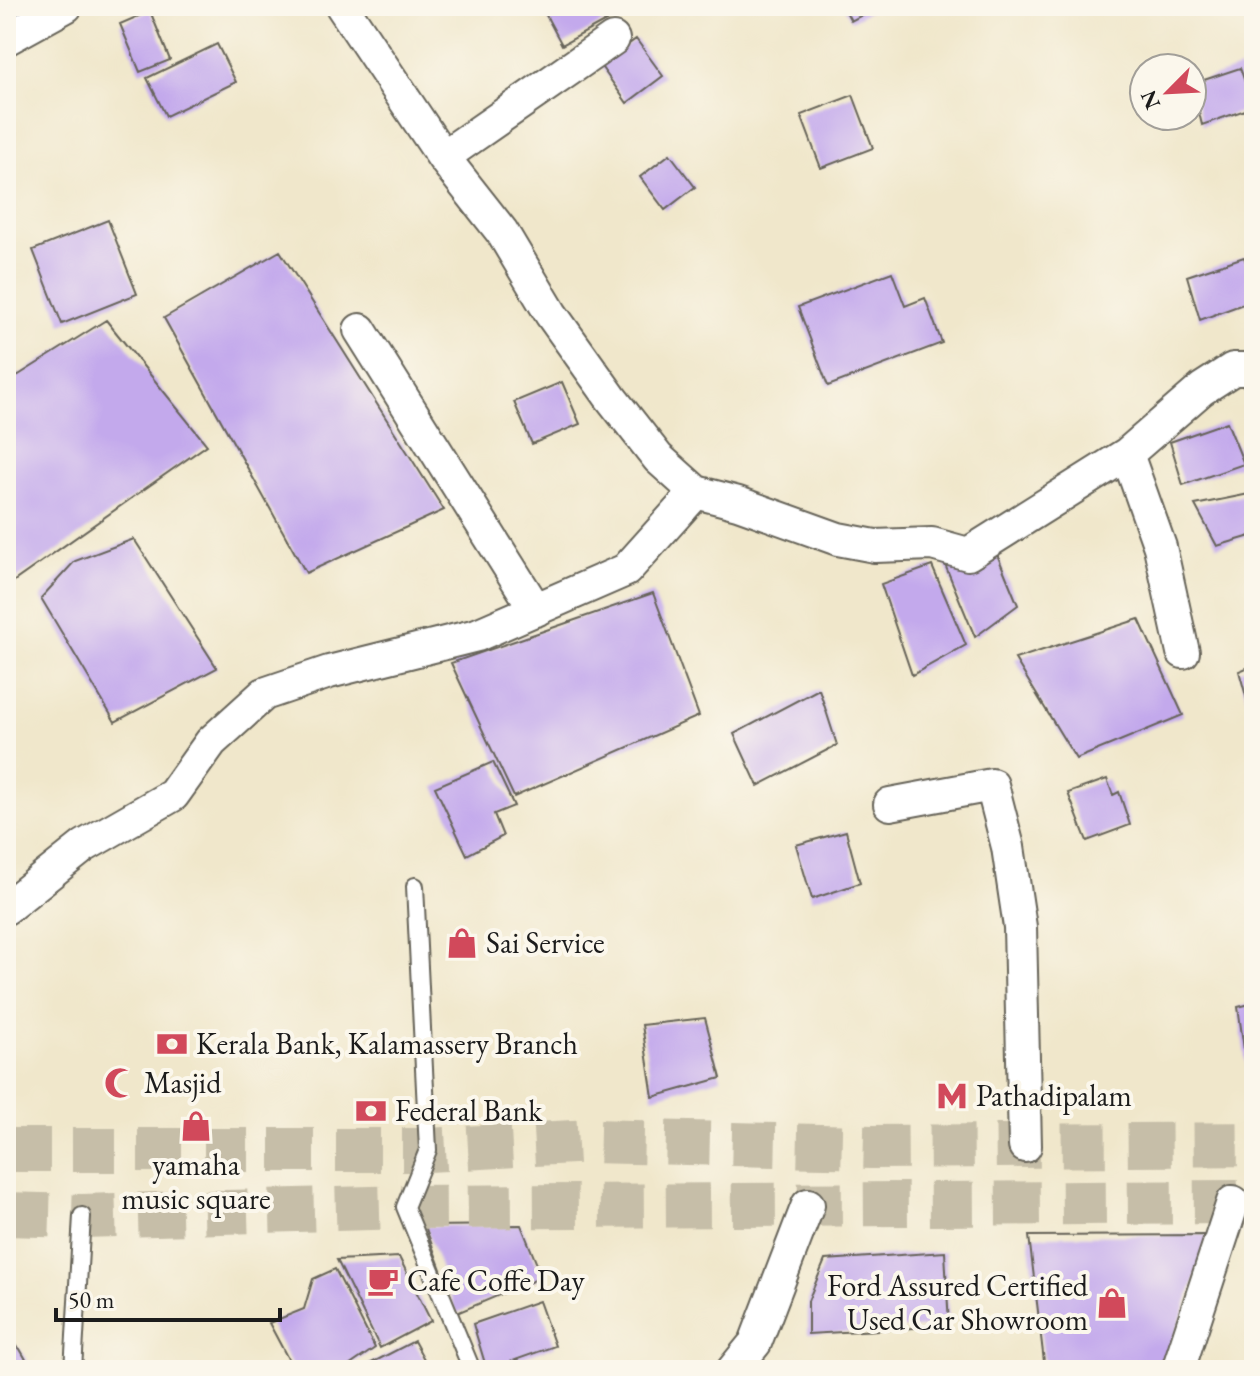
<svg xmlns="http://www.w3.org/2000/svg" width="1260" height="1376" font-family="'EB Garamond',serif">
	<style>
		.building { fill: #c3a9ec }
		.lines { fill: none; stroke-linecap: round; stroke-linejoin: round }
		.highway-tunnel { stroke: #c6bea8; stroke-width: 44; stroke-dasharray: 44 22; stroke-linecap: butt }
		.lane-casing { stroke: #666359; stroke-width: 20 }
		.street-casing { stroke: #666359; stroke-width: 36 }
		.lane { stroke: #fff; stroke-width: 16 }
		.street { stroke: #fff; stroke-width: 32 }
		.labels { text-anchor: middle; stroke-width: 8; stroke-linejoin: round; paint-order: stroke }
		.poi-label { font-size: 30px; fill: #1c1c1c; stroke: #fbf7ec; text-anchor: start }
	</style>
	<rect width="100%" height="100%" fill="#fbf7ec"/>
	<filter id="ink" filterUnits="userSpaceOnUse"><feTurbulence type="fractalNoise" baseFrequency=".0125" numOctaves="2"/><feDisplacementMap in="SourceGraphic" scale="16" xChannelSelector="R" yChannelSelector="G"/><feConvolveMatrix kernelMatrix="1 2 1 2 8 2 1 2 1" color-interpolation-filters="sRGB"/></filter>
	<filter id="wash" filterUnits="userSpaceOnUse"><feTurbulence type="fractalNoise" baseFrequency=".006" numOctaves="4" result="noise"/><feDisplacementMap in="SourceGraphic" scale="32" xChannelSelector="R" yChannelSelector="G"/><feGaussianBlur stdDeviation="1.8" result="paint"/><feColorMatrix in="noise" values="0 0 0 0 0 0 0 0 0 0 0 0 0 0 0 0 0 1.4 0 .05"/><feComposite in="paint" operator="in"/></filter>
	<g filter="url(#wash)">
		<rect width="100%" height="100%" fill="#f0e7cb"/>
		<g id="blocks">
			<!-- building -->
			<path class="building" d="M 541,6 L 607,6 L 613,17 L 562,45 Z
				M 843,6 L 879,6 L 851,21 Z
				M 150,11 L 170,60 L 140,72 L 120,24 Z
				M 636,39 L 663,76 L 627,103 L 600,65 Z
				M 217,44 L 236,82 L 166,116 L 147,78 Z
				M 1240,68 L 1254,107 L 1202,125 L 1192,84 Z
				M 853,95 L 873,148 L 821,168 L 801,115 Z
				M 670,154 L 695,187 L 665,210 L 640,177 Z
				M 108,220 L 137,294 L 62,324 L 33,250 Z
				M 280,251 L 444,510 L 306,573 L 164,318 Z
				M 1244,257 L 1254,282 L 1254,300 L 1200,320 L 1187,276 Z
				M 892,272 L 905,306 L 925,298 L 942,343 L 828,386 L 798,307 Z
				M 106,320 L 207,445 L 7,586 L 6,383 Z
				M 562,382 L 580,424 L 532,444 L 514,402 Z
				M 1227,422 L 1244,464 L 1183,485 L 1170,442 Z
				M 1254,493 L 1254,535 L 1217,546 L 1195,505 Z
				M 134,539 L 217,668 L 115,722 L 41,598 L 75,561 Z
				M 994,547 L 1018,605 L 975,637 L 943,560 Z
				M 932,566 L 966,645 L 912,675 L 881,584 Z
				M 653,593 L 699,716 L 514,797 L 451,663 Z
				M 1139,619 L 1183,715 L 1076,759 L 1015,659 Z
				M 1254,665 L 1254,713 L 1251,714 L 1239,671 Z
				M 819,689 L 837,745 L 758,786 L 734,734 Z
				M 493,762 L 514,806 L 494,814 L 503,836 L 467,855 L 435,787 Z
				M 1107,779 L 1113,795 L 1119,792 L 1130,825 L 1087,841 L 1068,793 Z
				M 846,831 L 860,883 L 812,899 L 796,845 Z
				M 1254,1003 L 1254,1076 L 1248,1077 L 1238,1007 Z
				M 705,1018 L 721,1078 L 653,1097 L 642,1025 Z
				M 521,1225 L 542,1277 L 457,1313 L 425,1226 Z
				M 1210,1235 L 1163,1370 L 1045,1370 L 1029,1236 Z
				M 945,1252 L 949,1326 L 808,1334 L 808,1301 L 825,1260 Z
				M 399,1257 L 431,1321 L 380,1348 L 337,1260 Z
				M 335,1269 L 375,1348 L 343,1370 L 294,1370 L 269,1323 L 304,1309 L 313,1279 Z
				M 539,1301 L 555,1346 L 487,1370 L 473,1324 Z
				M 6,1339 L 20,1349 L 32,1370 L 6,1370 Z
				M 414,1341 L 430,1370 L 358,1370 Z"/>
		</g>
	</g>
	<g filter="url(#ink)">
		<use href="#blocks" fill-opacity="0" stroke="#666359" stroke-width="2"/>
		<g class="lines">
			<!-- highway-tunnel -->
			<path class="highway-tunnel" d="M 6,1150 L 428,1150 L 591,1141 L 871,1147 L 1254,1144
				M 6,1214 L 82,1216 L 405,1207 L 1254,1202"/>
			<defs>
				<path id="lane" d="M 415,886 L 428,1150 L 405,1207 L 472,1370
					M 73,1370 L 82,1216"/>
				<path id="street" d="M 342,6 L 443,157 L 502,232 L 551,314 L 611,398 L 658,458 L 696,492 L 738,503 L 838,539 L 875,546 L 932,544 L 968,554 L 1127,454 L 1202,389 L 1233,369 L 1254,369
					M 6,39 L 66,6
					M 443,157 L 613,39
					M 360,330 L 536,610
					M 1127,454 L 1160,547 L 1183,652
					M 890,804 L 992,785 L 1008,847 L 1020,927 L 1025,1146
					M 6,908 L 84,846 L 173,795 L 211,742 L 264,694 L 329,672 L 477,635 L 626,570 L 696,492
					M 733,1370 L 755,1343 L 808,1205
					M 1178,1370 L 1233,1202"/>
			</defs>
			<!-- lane casing -->
			<use href="#lane" class="lane-casing"/>
			<!-- street casing -->
			<use href="#street" class="street-casing"/>
			<!-- lane -->
			<use href="#lane" class="lane"/>
			<!-- street -->
			<use href="#street" class="street"/>
		</g>
	</g>
	<!-- icons -->
	<defs>
		<symbol id="shop-bare" viewBox="-9 -9 18 18"><path d="M-5-2.5h2.3a2.7 3.5 0 0 1 5.4 0H5L5.5 6h-11ZM-1.5-2.5h3a1.5 2.3 0 0 0-3 0Z" fill="#d1495b" stroke="#fbf7ec" stroke-width="2.5" paint-order="stroke"/></symbol>
		<symbol id="bank-bare" viewBox="-9 -9 18 18"><path d="M-6-4H6V4H-6ZM0-2.3a2.3 2.3 0 1 0 0 4.6a2.3 2.3 0 1 0 0-4.6Z" fill="#d1495b" stroke="#fbf7ec" stroke-width="2.5" paint-order="stroke"/></symbol>
		<symbol id="mosque-bare" viewBox="-9 -9 18 18"><path d="M3.5-4.9A6 6 0 1 0 3.5 4.9A5 5 0 1 1 3.5-4.9Z" fill="#d1495b" stroke="#fbf7ec" stroke-width="2.5" paint-order="stroke"/></symbol>
		<symbol id="metro-bare" viewBox="-9 -9 18 18"><path d="M-5.5 5V-5H-3L0 0L3-5H5.5V5H3V-.5L0 4L-3-.5V5Z" fill="#d1495b" stroke="#fbf7ec" stroke-width="2.5" paint-order="stroke"/></symbol>
		<symbol id="cafe-bare" viewBox="-9 -9 18 18"><path d="M-5.5-4.5H6V0H3Q3 3.5 0 3.5H-2.5Q-5.5 3.5-5.5 0ZM3-3.2v2h1.7v-2ZM-6 4.5H4V6H-6Z" fill="#d1495b" stroke="#fbf7ec" stroke-width="2.5" paint-order="stroke"/></symbol>
	</defs>
	<g fill-rule="evenodd">
		<use href="#shop-bare" x="440" y="921" width="44" height="44"/>
		<use href="#bank-bare" x="150" y="1022" width="44" height="44"/>
		<use href="#mosque-bare" x="98" y="1061" width="44" height="44"/>
		<use href="#metro-bare" x="930" y="1074" width="44" height="44"/>
		<use href="#bank-bare" x="349" y="1089" width="44" height="44"/>
		<use href="#shop-bare" x="174" y="1104" width="44" height="44"/>
		<use href="#cafe-bare" x="361" y="1259" width="44" height="44"/>
		<use href="#shop-bare" x="1090" y="1281" width="44" height="44"/>
	</g>
	<g class="labels">
		<!-- poi labels -->
		<g class="poi-label">
			<text x="486" y="953">Sai Service</text>
			<text x="196" y="1054">Kerala Bank, Kalamassery Branch</text>
			<text x="144" y="1093">Masjid</text>
			<text x="976" y="1106">Pathadipalam</text>
			<text x="395" y="1121">Federal Bank</text>
			<text x="196" y="1175" text-anchor="middle">yamaha<tspan x="196" dy="34">music square</tspan></text>
			<text x="407" y="1291">Cafe Coffe Day</text>
			<text x="1088" y="1296" text-anchor="end">Ford Assured Certified<tspan x="1088" dy="34">Used Car Showroom</tspan></text>
		</g>
	</g>
	<!-- margin -->
	<rect width="1260" height="1376" fill="none" stroke="#fbf7ec" stroke-width="32"/>
	<!-- north arrow -->
	<g transform="translate(1168 92) rotate(246)"><circle r="38" fill="#fbf7ec" stroke="#a29f99" stroke-width="2"/>
	<path d="M0-6L14 30L0 20L-14 30Z" fill="#d1495b"/>
	<text y="-12" font-size="22" font-weight="bold" text-anchor="middle" fill="#1c1c1c">N</text>
	</g>
	<!-- scale -->
	<path d="M56 1308v12h224v-12" fill="none" stroke="#1c1c1c" stroke-width="4"/>
	<text x="68" y="1308" font-size="24" fill="#1c1c1c" stroke="#fbf7ec" stroke-width="6" paint-order="stroke">50 m</text>
</svg>
